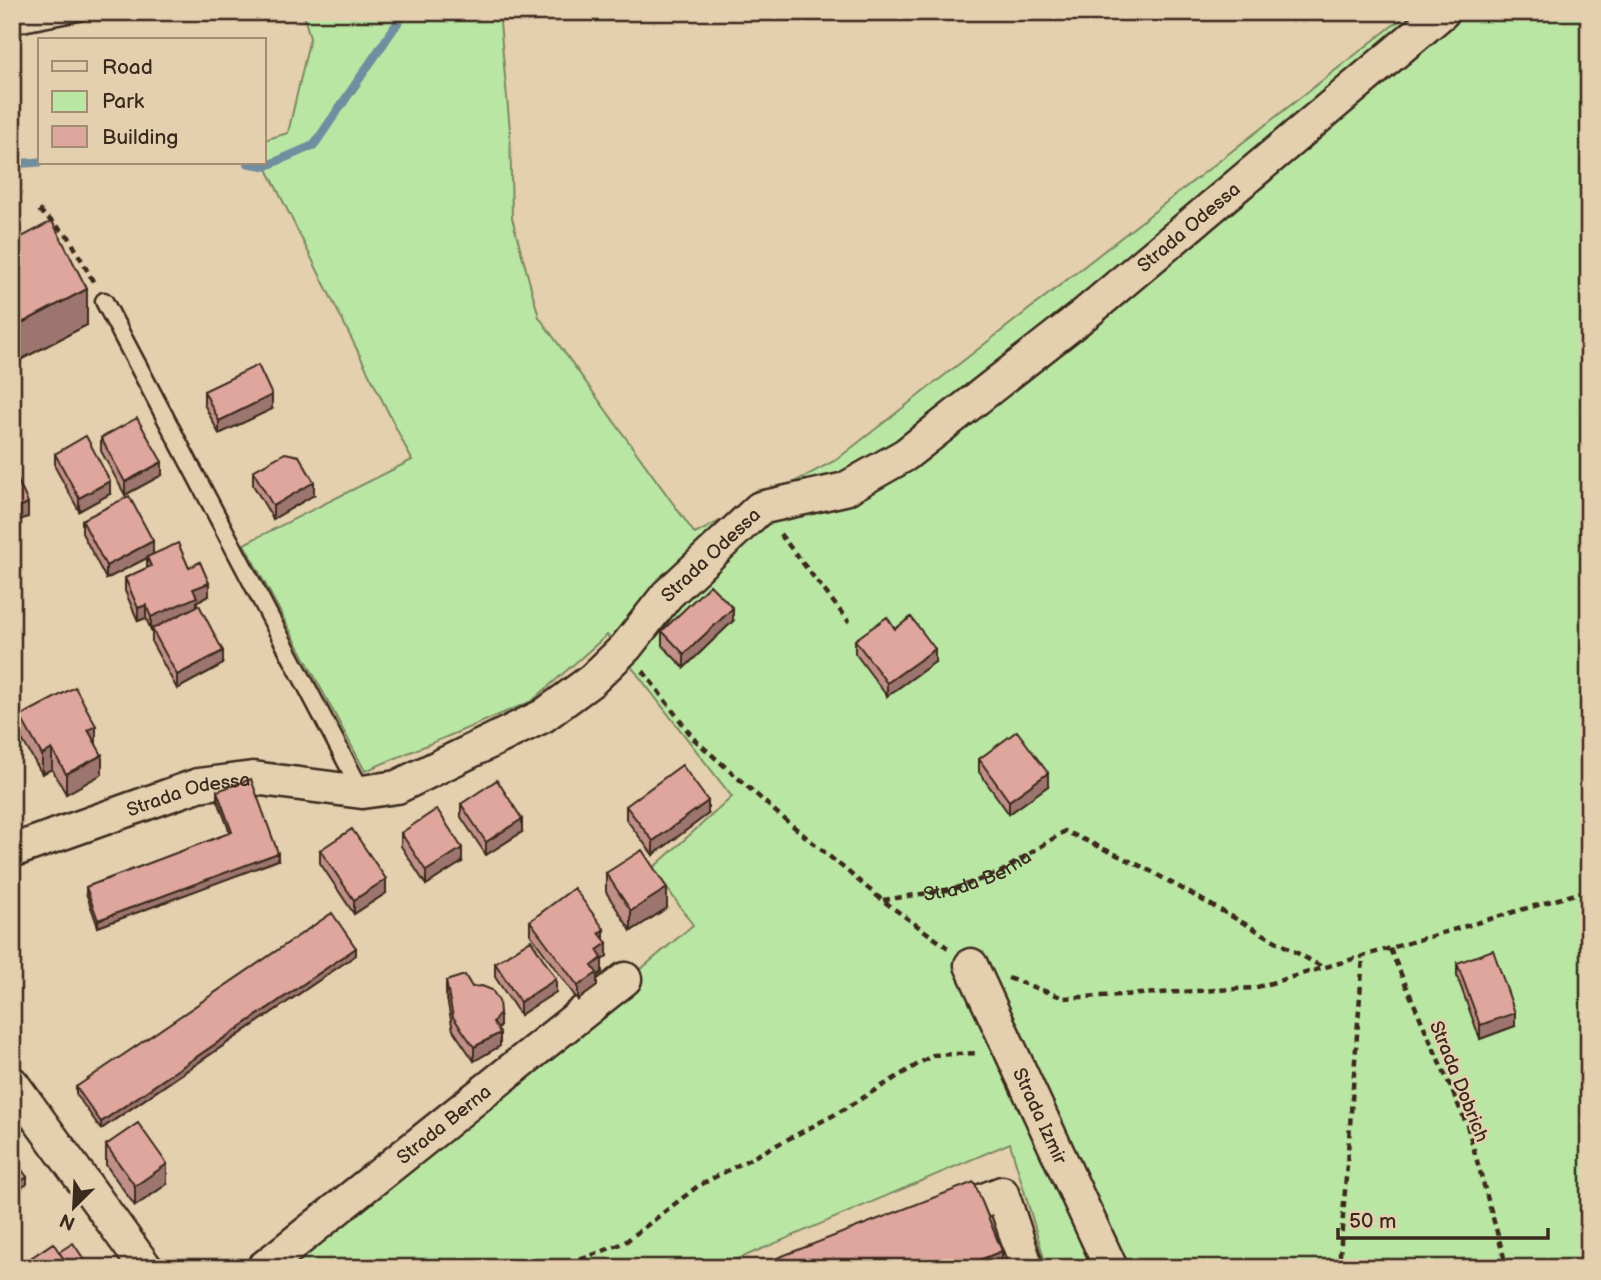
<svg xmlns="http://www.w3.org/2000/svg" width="1601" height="1280" font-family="'Balsamiq Sans',sans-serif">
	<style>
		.green { fill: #bae6a4; stroke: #7a8861; stroke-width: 2 }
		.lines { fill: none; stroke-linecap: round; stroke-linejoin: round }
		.stream { stroke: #708e9f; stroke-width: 9 }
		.lane-casing { stroke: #3b2a1e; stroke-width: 21 }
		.street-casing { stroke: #3b2a1e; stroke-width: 37 }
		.path { stroke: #3b2a1e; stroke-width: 4.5; stroke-dasharray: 7 5; stroke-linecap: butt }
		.lane { stroke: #e4cfae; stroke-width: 16 }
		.street { stroke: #e4cfae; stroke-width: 32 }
		.wall { fill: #c08f87; stroke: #3b2a1e; stroke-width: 2 }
		.shaded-wall { fill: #9c746e; stroke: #3b2a1e; stroke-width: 2 }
		.building { fill: #dfa69d; stroke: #3b2a1e; stroke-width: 2 }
		.labels { text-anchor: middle; stroke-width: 5; stroke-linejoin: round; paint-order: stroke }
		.street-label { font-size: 19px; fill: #3b2a1e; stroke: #e4cfae }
	</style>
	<rect width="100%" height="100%" fill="#e4cfae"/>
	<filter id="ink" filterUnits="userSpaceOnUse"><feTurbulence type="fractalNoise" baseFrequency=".0143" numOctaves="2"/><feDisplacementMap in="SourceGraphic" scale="14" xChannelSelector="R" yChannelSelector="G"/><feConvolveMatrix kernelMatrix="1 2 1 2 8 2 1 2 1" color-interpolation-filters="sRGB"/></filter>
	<g filter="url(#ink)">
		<!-- green -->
		<path class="green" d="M 303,12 L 499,12 L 510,130 L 512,218 L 539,317 L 695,534 L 836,460 L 1410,12 L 1589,12 L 1589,1268 L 1047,1268 L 1010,1143 L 717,1268 L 287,1268 L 693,925 L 653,868 L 732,797 L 607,635 L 532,701 L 365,771 L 244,544 L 412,460 L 264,163 L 264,140 L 288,133 L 310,38 Z"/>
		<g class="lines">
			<!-- stream -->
			<path class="stream" d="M 248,163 L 266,166 L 314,145 L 405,12
				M 12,164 L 40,162"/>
			<defs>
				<path id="lane" d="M 12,25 L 79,12
					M 104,301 L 362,792"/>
				<g id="street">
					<path id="s2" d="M 12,851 L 198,785 L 253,778 L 362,792 L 397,787 L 543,716 L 592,680 L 626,647 L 667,595 L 760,508 L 845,489 L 905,455 L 1086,313 L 1443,12"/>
					<path id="s3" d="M 971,965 L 1111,1268"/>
					<path d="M 12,1083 L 146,1268"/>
					<path d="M 943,1216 L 1002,1193 L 1027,1268"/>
					<path id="s4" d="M 263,1268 L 625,979"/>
				</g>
			</defs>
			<!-- lane casing -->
			<use href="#lane" class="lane-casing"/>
			<!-- street casing -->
			<use href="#street" class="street-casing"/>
			<!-- path -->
			<g class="path">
				<path d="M 39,210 L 69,237 L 95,285"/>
				<path d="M 780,534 L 849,622"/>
				<path d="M 643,671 L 694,739 L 776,812 L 882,900 L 948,948"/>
				<path id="s1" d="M 883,900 L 954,889 L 1001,872 L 1065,831 L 1145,868 L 1324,968"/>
				<path d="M 1390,949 L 1467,1125 L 1507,1268"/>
				<path d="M 1008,978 L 1064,998 L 1254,988 L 1589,890"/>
				<path d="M 558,1268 L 624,1243 L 698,1186 L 836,1114 L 933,1055 L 979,1053"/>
				<path d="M 1339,1268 L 1363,957"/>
			</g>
			<!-- lane -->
			<use href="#lane" class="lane"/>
			<!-- street -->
			<use href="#street" class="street"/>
		</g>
		<!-- wall -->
		<path class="wall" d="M 12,242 L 87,325 L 20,360 L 12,346 Z
			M 204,391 L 272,409 L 219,434 L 204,404 Z
			M 101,438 L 162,475 L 125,495 L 101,451 Z
			M 55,454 L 110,494 L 79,511 L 55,467 Z
			M 253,471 L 314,495 L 273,519 L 253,485 Z
			M 82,520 L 153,555 L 189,568 L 209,596 L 197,601 L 197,606 L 223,664 L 177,689 L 152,643 L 152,630 L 151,630 L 146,618 L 138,621 L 125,591 L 125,578 L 147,568 L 147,558 L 106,579 L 82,533 Z
			M 733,621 L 684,668 L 662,645 L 662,631 Z
			M 895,629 L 935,662 L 887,696 L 855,653 L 855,640 Z
			M 20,716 L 96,744 L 102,774 L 66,794 L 52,769 L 42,774 L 20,736 Z
			M 979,759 L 1048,786 L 1009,814 L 979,772 Z
			M 217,791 L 278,860 L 98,927 L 86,893 L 86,887 L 230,833 L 217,798 Z
			M 461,804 L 522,832 L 486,855 L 461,817 Z
			M 626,806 L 708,814 L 653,855 L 626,819 Z
			M 401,833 L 462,862 L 426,885 L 401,846 Z
			M 320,850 L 386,893 L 354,914 L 320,863 Z
			M 606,873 L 667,908 L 631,931 L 606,892 Z
			M 530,921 L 604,940 L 607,956 L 602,960 L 602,972 L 597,976 L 597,986 L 578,1000 L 530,934 Z
			M 356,955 L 101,1129 L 76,1094 L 76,1087 Z
			M 495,963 L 556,992 L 520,1015 L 495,977 Z
			M 1457,963 L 1515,1026 L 1480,1039 L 1457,976 Z
			M 446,981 L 472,987 L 500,1026 L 498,1029 L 500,1046 L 474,1061 L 453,1030 L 446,994 Z
			M 106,1145 L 167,1184 L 135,1206 L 106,1165 Z"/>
		<!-- shaded-wall -->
		<path class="shaded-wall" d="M 87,289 L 87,325 L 20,360 L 20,324 Z
			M 272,395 L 272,409 L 219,434 L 219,421 Z
			M 162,462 L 162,475 L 125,495 L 125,482 Z
			M 110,481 L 110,494 L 79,511 L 79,498 Z
			M 314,482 L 314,495 L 273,519 L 273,506 Z
			M 28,503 L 28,517 L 12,523 L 12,510 Z
			M 153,541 L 153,555 L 106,579 L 106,566 Z
			M 209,583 L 209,596 L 197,601 L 197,610 L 151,630 L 151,617 L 193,589 Z
			M 146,605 L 146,618 L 138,621 L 138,608 Z
			M 733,608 L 733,621 L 684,668 L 684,654 Z
			M 935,649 L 935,662 L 887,696 L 887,683 Z
			M 223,651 L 223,664 L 177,689 L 177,675 Z
			M 96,726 L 96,746 L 88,730 Z
			M 16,740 L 16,747 L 12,748 L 12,742 Z
			M 52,749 L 52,769 L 42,774 L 42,755 Z
			M 102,755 L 102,774 L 66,794 L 66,774 Z
			M 1048,773 L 1048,786 L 1009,814 L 1009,801 Z
			M 708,801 L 708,814 L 653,855 L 653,841 Z
			M 522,819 L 522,832 L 486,855 L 486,842 Z
			M 462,848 L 462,862 L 426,885 L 426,871 Z
			M 278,853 L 278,860 L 98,927 L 98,920 Z
			M 386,879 L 386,893 L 354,914 L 354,900 Z
			M 667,888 L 667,908 L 631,931 L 631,911 Z
			M 604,929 L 604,942 L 599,933 Z
			M 607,943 L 607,956 L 602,960 L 602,972 L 597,976 L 597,986 L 578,1000 L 578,986 L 592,966 L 597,950 Z
			M 356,948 L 356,955 L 101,1129 L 101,1122 Z
			M 556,979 L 556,992 L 520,1015 L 520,1002 Z
			M 500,1013 L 500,1026 L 493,1036 L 493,1022 Z
			M 1515,1013 L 1515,1026 L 1480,1039 L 1480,1025 Z
			M 500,1033 L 500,1046 L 474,1061 L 474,1047 Z
			M 167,1164 L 167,1184 L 135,1206 L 135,1186 Z
			M 27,1177 L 27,1184 L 12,1194 L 12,1187 Z
			M 1002,1251 L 1002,1268 L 959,1268 Z"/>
		<!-- building -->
		<path class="building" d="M 52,221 L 87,289 L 20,324 L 12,310 L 12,242 Z
			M 258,365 L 272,395 L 219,421 L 204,391 Z
			M 137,418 L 162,462 L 125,482 L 101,438 Z
			M 86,436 L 110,481 L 79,498 L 55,454 Z
			M 285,453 L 299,456 L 314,482 L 273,506 L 253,471 Z
			M 12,467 L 28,503 L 12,510 Z
			M 129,496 L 153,541 L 106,566 L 82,520 Z
			M 178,543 L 189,568 L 200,562 L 209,583 L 193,589 L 197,597 L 151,617 L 146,605 L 138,608 L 125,578 L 151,566 L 147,557 Z
			M 710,585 L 733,608 L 684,654 L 662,631 Z
			M 199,605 L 223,651 L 177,675 L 152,629 Z
			M 887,617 L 895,629 L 911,617 L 935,649 L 887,683 L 855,640 Z
			M 75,687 L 96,726 L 88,730 L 102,755 L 66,774 L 52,749 L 42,755 L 20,716 Z
			M 1017,731 L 1048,773 L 1009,801 L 979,759 Z
			M 682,765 L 708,801 L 653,841 L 626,806 Z
			M 251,779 L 278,853 L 98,920 L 86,887 L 232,832 L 217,791 Z
			M 497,780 L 522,819 L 486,842 L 461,804 Z
			M 437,809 L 462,848 L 426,871 L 401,833 Z
			M 352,829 L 386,879 L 354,900 L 320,850 Z
			M 642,850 L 667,888 L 631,911 L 606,873 Z
			M 574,888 L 604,929 L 599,933 L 607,943 L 597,950 L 602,958 L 592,966 L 597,973 L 578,986 L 530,921 Z
			M 332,913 L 356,948 L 101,1122 L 76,1087 Z
			M 531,940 L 556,979 L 520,1002 L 495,963 Z
			M 1493,950 L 1515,1013 L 1480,1025 L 1457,963 Z
			M 465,975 L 472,987 L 482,986 L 492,990 L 499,1001 L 500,1013 L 493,1022 L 500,1033 L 474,1047 L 453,1017 L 446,981 Z
			M 138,1123 L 167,1164 L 135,1186 L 106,1145 Z
			M 12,1156 L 27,1177 L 12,1187 Z
			M 974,1182 L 1002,1251 L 959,1268 L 751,1268 Z
			M 53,1243 L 70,1268 L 16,1268 Z
			M 73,1243 L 90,1268 L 70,1268 L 59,1252 Z"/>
	</g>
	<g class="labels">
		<!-- street labels -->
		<g class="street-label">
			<text dy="7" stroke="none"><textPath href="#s2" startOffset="1382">Strada Odessa</textPath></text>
			<text dy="7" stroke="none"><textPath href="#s2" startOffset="794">Strada Odessa</textPath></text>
			<text dy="7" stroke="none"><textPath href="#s2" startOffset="186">Strada Odessa</textPath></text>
			<text dy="7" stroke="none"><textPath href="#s1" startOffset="98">Strada Berna</textPath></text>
			<text transform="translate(1460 1081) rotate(68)" y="7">Strada Dobrich</text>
			<text dy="7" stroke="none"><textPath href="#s3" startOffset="166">Strada Izmir</textPath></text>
			<text dy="7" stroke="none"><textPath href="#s4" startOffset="231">Strada Berna</textPath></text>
		</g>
	</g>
	<!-- margin -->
	<rect width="1601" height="1280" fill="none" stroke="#e4cfae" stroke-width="42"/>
	<rect x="21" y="21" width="1559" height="1238" fill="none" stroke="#3b2a1e" stroke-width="2.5" filter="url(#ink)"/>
	<!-- legend -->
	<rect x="38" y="38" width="228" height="126" fill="#e4cfae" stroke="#a08d74" stroke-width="2"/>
	<rect x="52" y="61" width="35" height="10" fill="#e4cfae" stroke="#a08d74" stroke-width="2"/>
	<text x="102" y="74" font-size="21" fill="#3b2a1e">Road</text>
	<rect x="52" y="91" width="35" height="21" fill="#bae6a4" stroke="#a08d74" stroke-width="2"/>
	<text x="102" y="108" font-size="21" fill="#3b2a1e">Park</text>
	<rect x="52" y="126" width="35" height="21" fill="#dfa69d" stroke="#a08d74" stroke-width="2"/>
	<text x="102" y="144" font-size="21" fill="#3b2a1e">Building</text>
	<!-- north arrow -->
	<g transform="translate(74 1207) rotate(204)" stroke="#e4cfae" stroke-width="5" paint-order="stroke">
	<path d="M0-5L12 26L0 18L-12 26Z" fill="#3b2a1e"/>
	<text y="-10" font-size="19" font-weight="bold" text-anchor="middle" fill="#3b2a1e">N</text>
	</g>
	<!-- scale -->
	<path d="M1338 1228v10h210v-10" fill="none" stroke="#3b2a1e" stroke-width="3.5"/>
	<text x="1349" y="1228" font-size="21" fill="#3b2a1e" stroke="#e4cfae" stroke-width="5" paint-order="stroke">50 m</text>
</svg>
